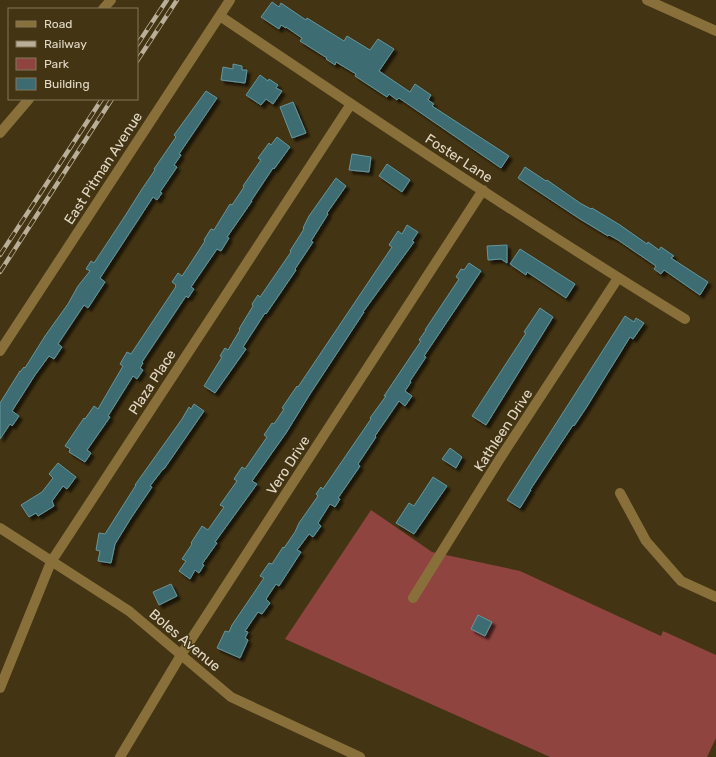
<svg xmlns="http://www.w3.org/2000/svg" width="716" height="757" font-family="Rubik,sans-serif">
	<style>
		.green { fill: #904440 }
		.building { fill: #3c6c72; stroke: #65969c; filter: url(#shadow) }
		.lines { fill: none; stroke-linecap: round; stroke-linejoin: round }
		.minor { stroke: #89703a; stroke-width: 10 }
		.rail-casing { stroke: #b9af98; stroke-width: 4.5 }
		.rail { stroke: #433413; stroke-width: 3; stroke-dasharray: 9; stroke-linecap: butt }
		.labels { text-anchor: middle; stroke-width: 3; stroke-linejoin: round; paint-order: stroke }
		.street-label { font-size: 14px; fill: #e3dac7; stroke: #433413 }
	</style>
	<defs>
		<filter id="shadow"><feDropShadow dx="3.5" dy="3.5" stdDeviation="1" flood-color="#0009"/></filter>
	</defs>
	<rect width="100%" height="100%" fill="#433413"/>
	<!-- green -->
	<path class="green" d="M 371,510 L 432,552 L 520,571 L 661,636 L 663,631 L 716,655 L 716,738 L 707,757 L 550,757 L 285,639 Z"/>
	<!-- building -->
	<path class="building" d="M 272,2 L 279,7 L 281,3 L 306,20 L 307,18 L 344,41 L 347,36 L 370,50 L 378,39 L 394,49 L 379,71 L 410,92 L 415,84 L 431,95 L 428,100 L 434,104 L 432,106 L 509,156 L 501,168 L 399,98 L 397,100 L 389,94 L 387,97 L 355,76 L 356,74 L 336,62 L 335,65 L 326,59 L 327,58 L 300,41 L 302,38 L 286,27 L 286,28 L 281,25 L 279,29 L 261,17 Z
		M 233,64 L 242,66 L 242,70 L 247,70 L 245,83 L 221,80 L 223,67 L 233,69 Z
		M 260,75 L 268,81 L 269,79 L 278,85 L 276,88 L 282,91 L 273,104 L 266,99 L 261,105 L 246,95 Z
		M 206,91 L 217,98 L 179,154 L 181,155 L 174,165 L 177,167 L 160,192 L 162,193 L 157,200 L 153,197 L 100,278 L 105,282 L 88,308 L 84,305 L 58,344 L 62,347 L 54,359 L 49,356 L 35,375 L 12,411 L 19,416 L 12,426 L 10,424 L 0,439 L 0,403 L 20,371 L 20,372 L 24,367 L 25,368 L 45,336 L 68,304 L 78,286 L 90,271 L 86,269 L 91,261 L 94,263 L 125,216 L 142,189 L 155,170 L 154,169 L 176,137 L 174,135 Z
		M 293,102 L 306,133 L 292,138 L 280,107 Z
		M 277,137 L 290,147 L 274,169 L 273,168 L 251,201 L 252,201 L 227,237 L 229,238 L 221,251 L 217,249 L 191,287 L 194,289 L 188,298 L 186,296 L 142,362 L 143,363 L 140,368 L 143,370 L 137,379 L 133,376 L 108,416 L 110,417 L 87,450 L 91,453 L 85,462 L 69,452 L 70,449 L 65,446 L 84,418 L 85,419 L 94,406 L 98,409 L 123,366 L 120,364 L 127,352 L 131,354 L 175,288 L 176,285 L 172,282 L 178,273 L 182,276 L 190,264 L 205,241 L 204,240 L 209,232 L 211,229 L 214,230 L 230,204 L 232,205 L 244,187 L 243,186 L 261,160 L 258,158 L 269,143 L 271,145 Z
		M 352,154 L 371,157 L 369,172 L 349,170 Z
		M 387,164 L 410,180 L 402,192 L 379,176 Z
		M 525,167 L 546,181 L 547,180 L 580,203 L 591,209 L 592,208 L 620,225 L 647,244 L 648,242 L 659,250 L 661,247 L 674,256 L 671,258 L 708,282 L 700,295 L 664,270 L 661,274 L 654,269 L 656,266 L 618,240 L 609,235 L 608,236 L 580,219 L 518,178 Z
		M 336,178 L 346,186 L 327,213 L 328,214 L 311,241 L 313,242 L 295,269 L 296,270 L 266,314 L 265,313 L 243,347 L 246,349 L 215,393 L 204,386 L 222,357 L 220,356 L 225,348 L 228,350 L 240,330 L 239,329 L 253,306 L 252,304 L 258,295 L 260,297 L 291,252 L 290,251 L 304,229 L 303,228 L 309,216 Z
		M 407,225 L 418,232 L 412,241 L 414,242 L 363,312 L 364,312 L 310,394 L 286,433 L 252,481 L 257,484 L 215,542 L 217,543 L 202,564 L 204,565 L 199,573 L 195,570 L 190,579 L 179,571 L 186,561 L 182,559 L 192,544 L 191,543 L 202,526 L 208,530 L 224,507 L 220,505 L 237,481 L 234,479 L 242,467 L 245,469 L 267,437 L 264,435 L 272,423 L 274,424 L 284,409 L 282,408 L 297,386 L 298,387 L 392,247 L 389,245 L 398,231 L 402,234 Z
		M 507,245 L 507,263 L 501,259 L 488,260 L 487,246 Z
		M 520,249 L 575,284 L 566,298 L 527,272 L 526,275 L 510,264 Z
		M 469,263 L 481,271 L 424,356 L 426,357 L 410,381 L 411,382 L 405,391 L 412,396 L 405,406 L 399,401 L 375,436 L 376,437 L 358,464 L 360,466 L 338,498 L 340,499 L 335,507 L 330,504 L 318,523 L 321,526 L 313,537 L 309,534 L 297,550 L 301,552 L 279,586 L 276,584 L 266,599 L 270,603 L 262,614 L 258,612 L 245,631 L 248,632 L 245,638 L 248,640 L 240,658 L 217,648 L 225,631 L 229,632 L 232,625 L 264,578 L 260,576 L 269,563 L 272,564 L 283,547 L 284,548 L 295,532 L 299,523 L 318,496 L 316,494 L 321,487 L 323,489 L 371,419 L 370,418 L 386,396 L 384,396 L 421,341 L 419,340 L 426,330 L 425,330 L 459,279 L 456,277 L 461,269 L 464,270 Z
		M 540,308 L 553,317 L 486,425 L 472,416 L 526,333 L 524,332 Z
		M 625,316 L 634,322 L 636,318 L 644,323 L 633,339 L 630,337 L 586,408 L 574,426 L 573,425 L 530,490 L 531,490 L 520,508 L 507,500 Z
		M 194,404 L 204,411 L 164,469 L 163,469 L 150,486 L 152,487 L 131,518 L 115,544 L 111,563 L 98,561 L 100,551 L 96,550 L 99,533 L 105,534 L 136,485 L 135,485 L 182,419 L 189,407 L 191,409 Z
		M 450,448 L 462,457 L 456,468 L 442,459 Z
		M 58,463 L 76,477 L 67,489 L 63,486 L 52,501 L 54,506 L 38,516 L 36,513 L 29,517 L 21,505 L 42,492 L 53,478 L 49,474 Z
		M 433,477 L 447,486 L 414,534 L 396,523 L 409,503 L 414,506 Z
		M 171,584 L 177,596 L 159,605 L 153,592 Z
		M 478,615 L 492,622 L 485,636 L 471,629 Z"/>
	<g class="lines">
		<!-- minor -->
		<path class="minor" d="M 647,0 L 716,31
			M 103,9 L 111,0
			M 220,16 C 373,119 527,222 685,319
			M 0,133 L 29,99
			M 0,351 L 230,0
			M 620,493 L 646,541 L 681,581 L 716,597
			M 0,528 L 129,611 L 231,697 L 360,757
			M 413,598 L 499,460 L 618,278
			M 0,688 L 51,562 L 351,104
			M 120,757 L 181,655 L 483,190"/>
		<defs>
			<path id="rail" d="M 137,45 L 167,0
				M 137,61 L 177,0
				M 0,255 L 102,99
				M 0,272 L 112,99"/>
		</defs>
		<!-- rail casing -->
		<use href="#rail" class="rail-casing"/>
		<!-- rail -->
		<use href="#rail" class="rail"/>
	</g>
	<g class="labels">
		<!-- street labels -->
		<g class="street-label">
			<text transform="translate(459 158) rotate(33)" y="5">Foster Lane</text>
			<text transform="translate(103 168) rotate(-57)" y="5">East Pitman Avenue</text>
			<text transform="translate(152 382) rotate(-57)" y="5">Plaza Place</text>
			<text transform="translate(503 430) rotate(-57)" y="5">Kathleen Drive</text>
			<text transform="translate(288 465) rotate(-57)" y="5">Vero Drive</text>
			<text transform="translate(185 640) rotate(40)" y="5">Boles Avenue</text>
		</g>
	</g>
	<!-- legend -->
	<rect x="8" y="8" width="130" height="92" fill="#433413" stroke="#83765b"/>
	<rect x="16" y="21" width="20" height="6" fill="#89703a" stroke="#83765b"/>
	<text x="44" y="28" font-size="12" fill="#e3dac7">Road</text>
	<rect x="16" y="41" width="20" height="6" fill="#b9af98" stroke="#83765b"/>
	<text x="44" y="48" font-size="12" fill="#e3dac7">Railway</text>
	<rect x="16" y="58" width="20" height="12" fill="#904440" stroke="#83765b"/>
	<text x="44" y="68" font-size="12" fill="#e3dac7">Park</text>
	<rect x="16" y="78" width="20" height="12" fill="#3c6c72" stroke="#83765b"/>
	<text x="44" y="88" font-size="12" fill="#e3dac7">Building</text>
</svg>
